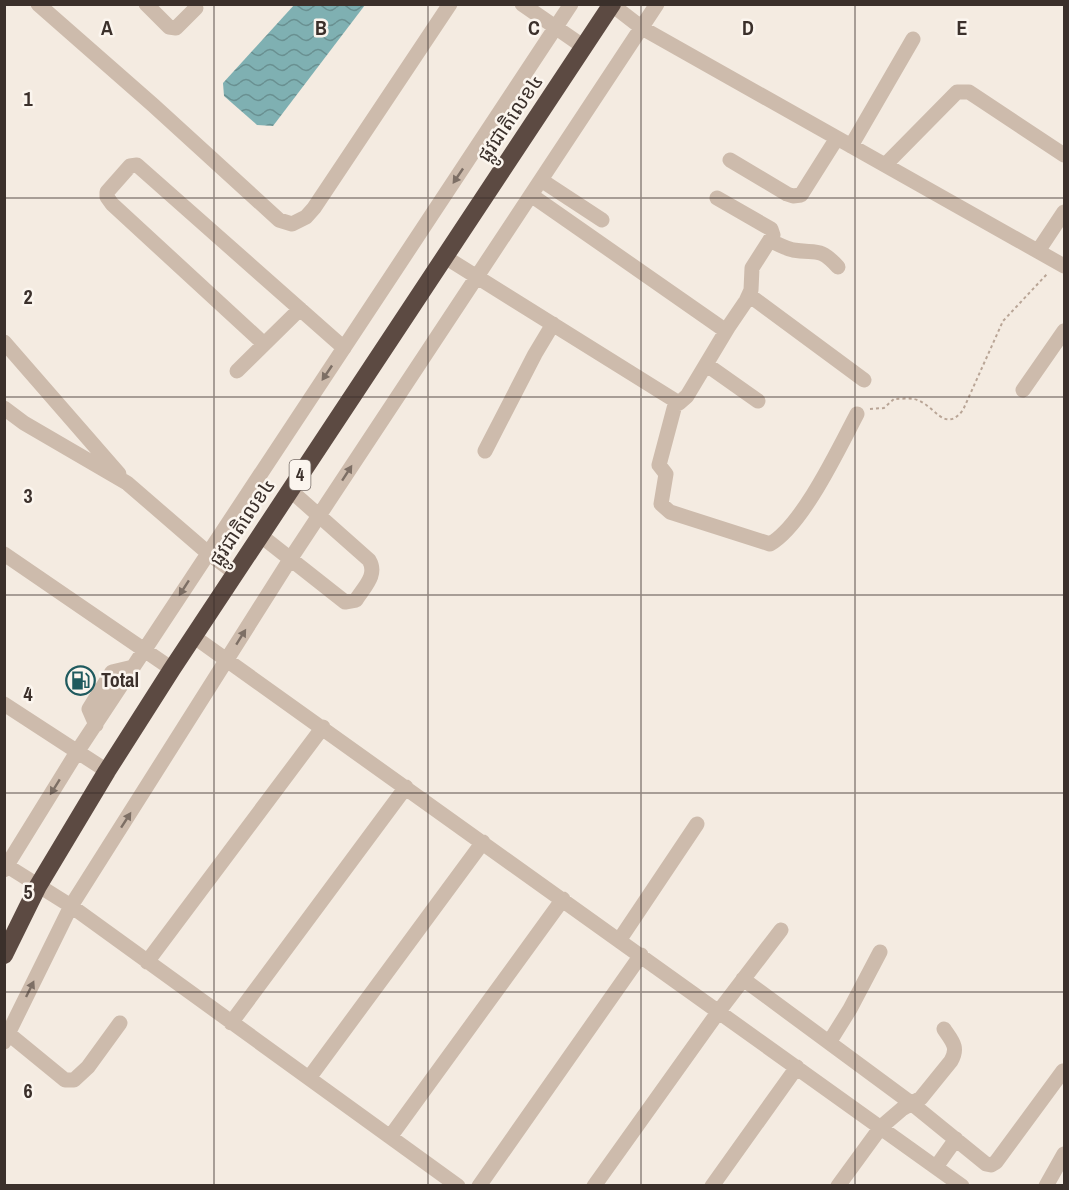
<svg xmlns="http://www.w3.org/2000/svg" width="1069" height="1190" font-family="'Archivo Narrow','Noto Sans Khmer',sans-serif">
	<style>
		.water { fill: url(#water-waves) }
		.lines { fill: none; stroke-linecap: round; stroke-linejoin: round }
		.path { stroke: #b9a596; stroke-width: 2; stroke-dasharray: 3 3; stroke-linecap: butt }
		.minor { stroke: #cdbbac; stroke-width: 15 }
		.highway { stroke: #5c4a42; stroke-width: 18 }
		.oneway { fill: #7d6f65 }
		.grid { fill: none; stroke: #3b302b; stroke-width: 1.5; stroke-opacity: 0.55 }
		.labels { text-anchor: middle; stroke-width: 5; stroke-linejoin: round; paint-order: stroke }
		.shield { fill: #fbf5ee; stroke: #756b66; stroke-width: 1.5 }
		.shield-label { font-size: 18px; font-weight: bold; fill: #3b302b }
		.street-label { font-size: 20px; fill: #3b302b; stroke: #fbf5ee }
		.poi-label { font-size: 20px; font-weight: bold; fill: #3b302b; stroke: #fbf5ee; text-anchor: start }
		.grid-label { font-size: 20px; text-anchor: middle; font-weight: bold; fill: #3b302b; stroke: #fbf5ee; stroke-width: 5; stroke-linejoin: round; paint-order: stroke }
	</style>
	<defs>
		<pattern id="water-waves" width="16" height="10" patternUnits="userSpaceOnUse" patternTransform="scale(1.5)"><rect width="16" height="10" fill="#7fb0b2"/><path d="M0 5q4-4 8 0t8 0" fill="none" stroke="#699091"/></pattern>
	</defs>
	<rect width="100%" height="100%" fill="#f4ebe1"/>
	<!-- water -->
	<path class="water" d="M 295,4 L 365,5 L 273,126 L 257,125 L 224,96 L 223,83 Z"/>
	<g class="lines">
		<!-- path -->
		<path class="path" d="M 870,409 L 884,408 L 894,399 C 900,399 908,398 914,399 C 934,403 944,435 963,410 L 1003,321 L 1048,273"/>
		<!-- minor -->
		<path class="minor" d="M 38,4 L 153,105 L 279,220 L 292,224 L 306,217 L 314,208 L 450,4
			M 146,4 L 169,27 L 176,28 L 196,8
			M 522,4 L 584,47
			M 611,4 L 642,28 L 1064,266
			M 851,146 L 913,39
			M 730,160 L 787,194 L 793,196 L 801,195 L 837,138
			M 885,165 L 957,92 L 969,92 L 1064,155
			M 541,180 L 602,220
			M 531,195 L 726,331
			M 770,240 C 777,244 785,248 793,250 C 816,254 819,246 838,267
			M 1038,251 L 1064,212
			M 445,257 L 679,403 L 687,396 L 729,326 L 746,301 L 751,290 L 752,268 L 773,235 L 771,229 L 717,198
			M 749,295 L 864,380
			M 4,342 L 119,474
			M 264,344 L 112,204 L 107,197 L 107,192 L 130,166 L 137,165 L 344,348
			M 707,365 L 758,401
			M 237,371 L 300,309
			M 1023,390 L 1064,331
			M 676,401 L 659,465 L 666,474 L 661,504 L 670,512 L 770,544 C 803,525 839,448 857,414
			M 4,408 L 24,423 L 127,483 L 208,553 L 235,573
			M 485,451 L 535,354 L 553,324
			M 260,535 L 345,602 L 356,600 C 364,587 378,575 369,560 L 290,490
			M 4,554 L 172,669
			M 193,636 L 962,1186
			M 4,704 L 107,771
			M 96,725 L 89,709 L 112,672 L 133,667
			M 4,864 L 71,906 L 458,1186
			M 4,870 L 77,752 L 571,4
			M 620,939 L 697,824
			M 147,962 L 323,727
			M 743,979 L 911,1103 L 986,1164 L 991,1165 L 996,1162 L 1063,1071
			M 231,1023 L 406,787
			M 4,1030 L 65,1080 L 74,1080 L 88,1067 L 120,1023
			M 830,1041 L 850,1009 L 880,952
			M 4,1042 L 71,906 L 291,558 L 657,4
			M 309,1078 L 483,842
			M 390,1137 L 563,899
			M 936,1167 L 956,1139
			M 479,1186 L 641,955
			M 594,1186 L 719,1011 L 781,930
			M 712,1186 L 797,1067
			M 838,1186 L 881,1127 L 902,1109 L 921,1098 L 951,1061 C 959,1047 952,1041 944,1029
			M 1046,1186 L 1064,1154"/>
		<!-- highway -->
		<path class="highway" d="M 4,955 L 38,886 L 107,771 L 172,669 L 612,4"/>
	</g>
	<!-- one-way arrows -->
	<defs><path id="oneway-solid" d="M-6-.8H1V-3.2L6.5 0L1 3.2V.8H-6Z" transform="scale(1.5)"/></defs>
	<g class="oneway">
		<use href="#oneway-solid" transform="translate(458 176) rotate(124)"/>
		<use href="#oneway-solid" transform="translate(327 373) rotate(124)"/>
		<use href="#oneway-solid" transform="translate(347 473) rotate(-57)"/>
		<use href="#oneway-solid" transform="translate(184 588) rotate(123)"/>
		<use href="#oneway-solid" transform="translate(241 637) rotate(-58)"/>
		<use href="#oneway-solid" transform="translate(55 787) rotate(122)"/>
		<use href="#oneway-solid" transform="translate(126 820) rotate(-57)"/>
		<use href="#oneway-solid" transform="translate(30 989) rotate(-64)"/>
	</g>
	<!-- grid -->
	<path class="grid" d="M 214,4 L 214,1186M 428,4 L 428,1186M 641,4 L 641,1186M 855,4 L 855,1186M 4,198 L 1064,198M 4,397 L 1064,397M 4,595 L 1064,595M 4,793 L 1064,793M 4,992 L 1064,992"/>
	<!-- icons -->
	<defs>
		<symbol id="fuel-ring" viewBox="-11 -11 22 22"><circle r="9.5" fill="#fbf5ee" stroke="#1f5a5e" stroke-width="1.5"/><path d="M-5.5-6h7V0h2V4h1.3V-2.5L3-4.5l.8-.8L6-3V5H2.5V1h-1V6h-7ZM-4.2-4.7v3.2H.2V-4.7Z" fill="#1f5a5e"/></symbol>
	</defs>
	<g fill-rule="evenodd">
		<use href="#fuel-ring" x="64" y="664" width="33" height="33"/>
	</g>
	<g class="labels">
		<!-- shield labels -->
		<rect class="shield" x="289.5" y="460" width="21" height="30" rx="4.5"/>
		<g class="shield-label">
			<text x="300" y="481">4</text>
		</g>
		<!-- street labels -->
		<g class="street-label">
			<text transform="translate(510 118) rotate(-56)" y="7">ផ្លូវជាតិលេខ៤</text>
			<text transform="translate(242 522) rotate(-56)" y="7">ផ្លូវជាតិលេខ៤</text>
		</g>
		<!-- poi labels -->
		<g class="poi-label">
			<text x="101" y="687">Total</text>
		</g>
	</g>
	<g class="grid-label">
		<text x="107" y="35">A</text>
		<text x="321" y="35">B</text>
		<text x="534" y="35">C</text>
		<text x="748" y="35">D</text>
		<text x="962" y="35">E</text>
		<text x="28" y="106">1</text>
		<text x="28" y="304">2</text>
		<text x="28" y="503">3</text>
		<text x="28" y="701">4</text>
		<text x="28" y="899">5</text>
		<text x="28" y="1098">6</text>
	</g>
	<!-- border -->
	<rect width="1069" height="1190" fill="none" stroke="#3b302b" stroke-width="12"/>
</svg>
